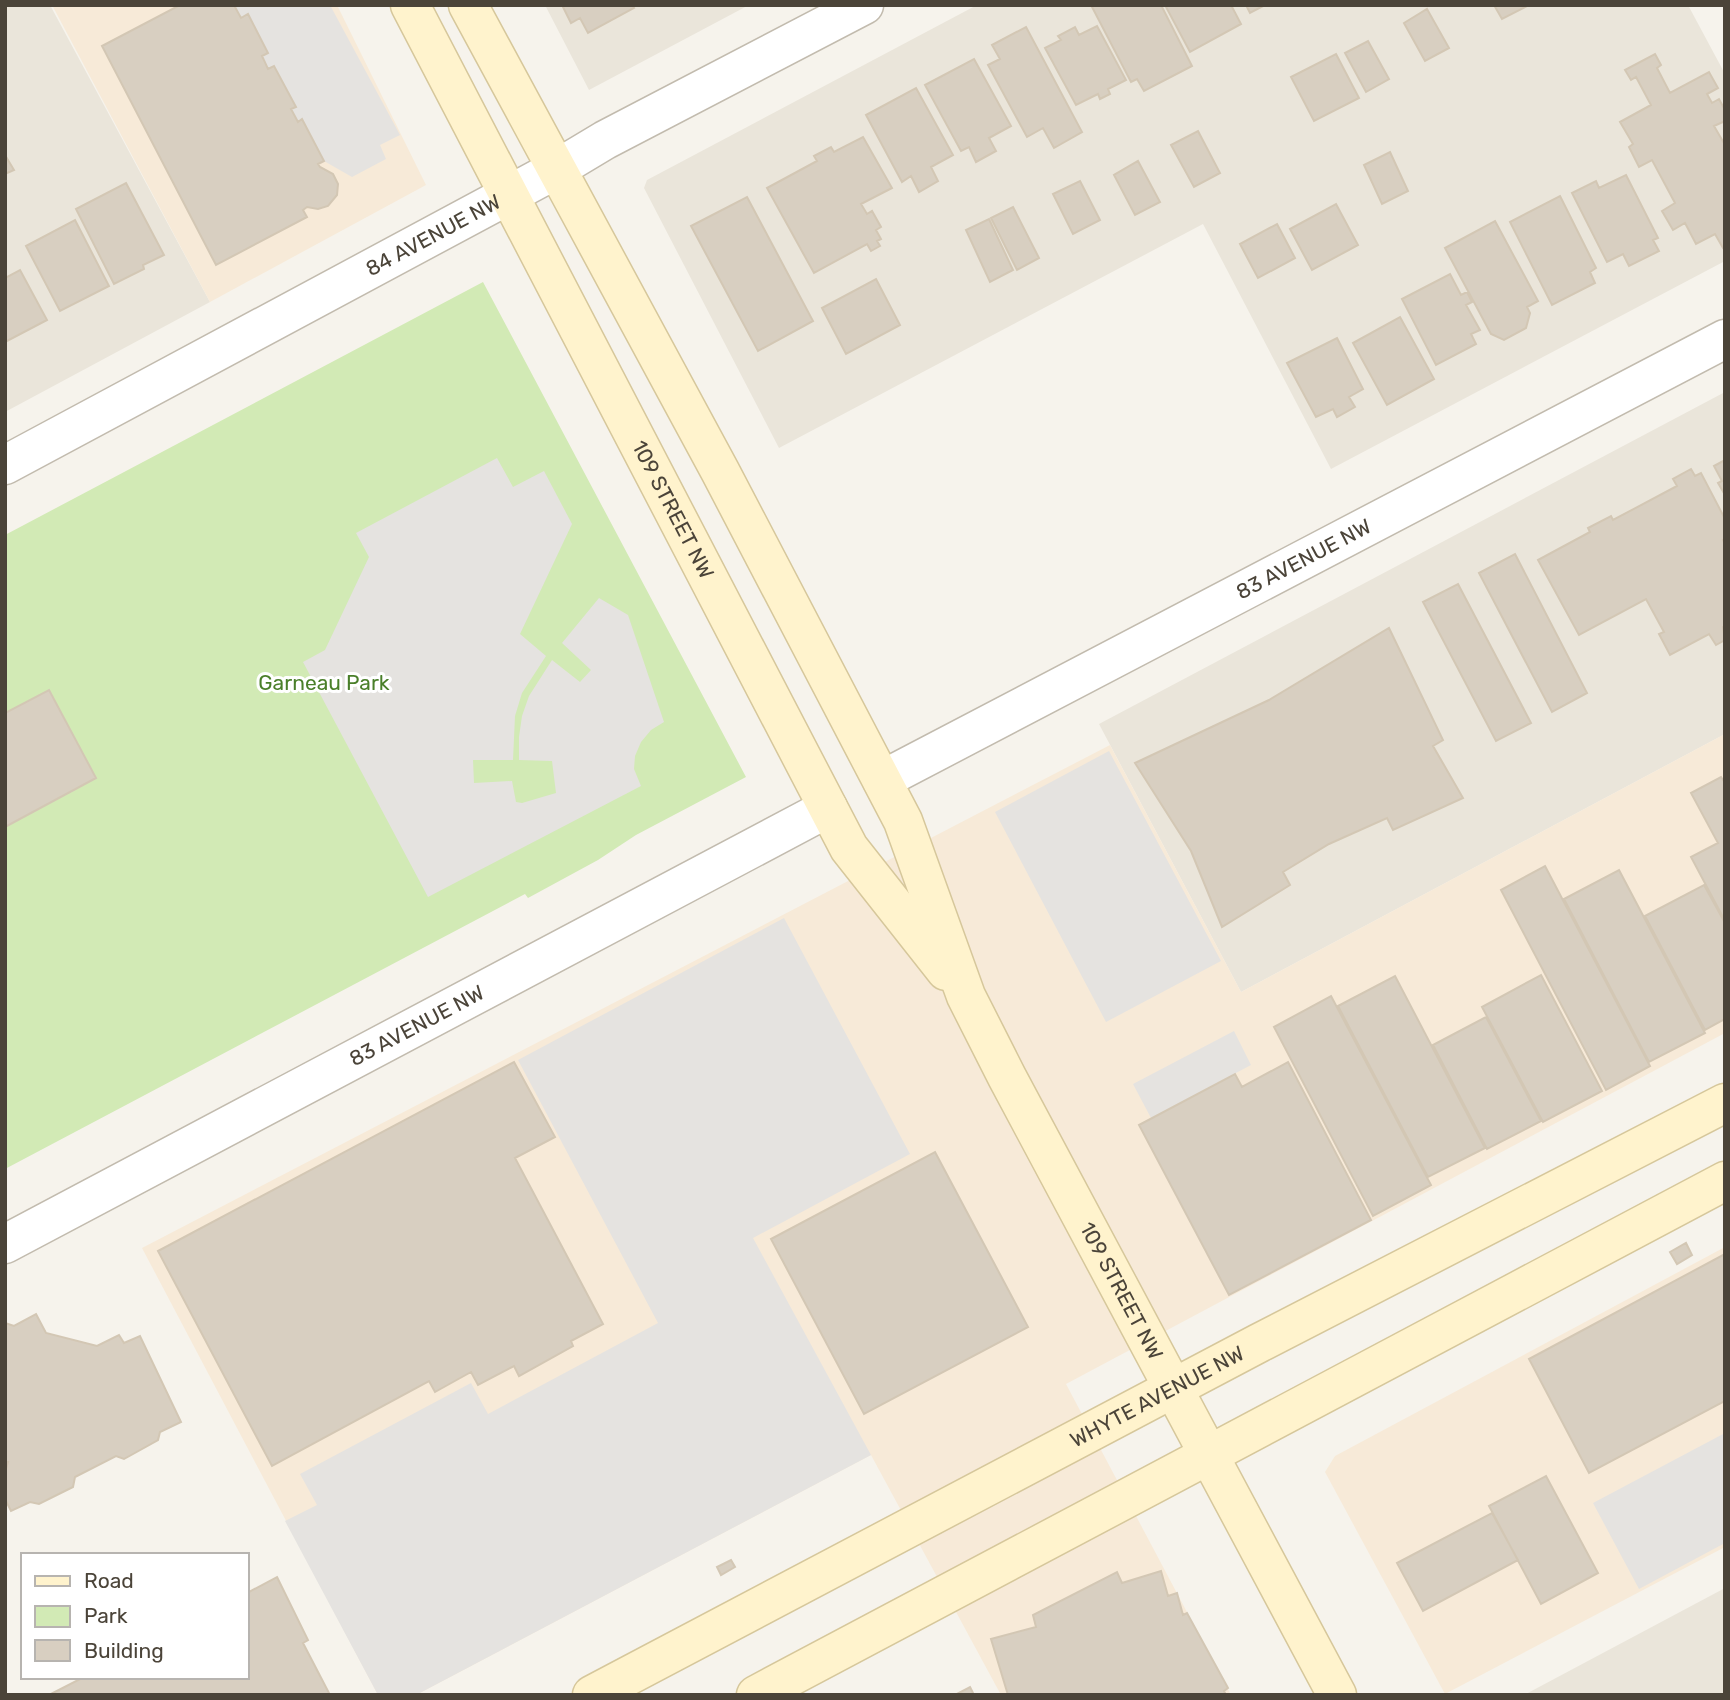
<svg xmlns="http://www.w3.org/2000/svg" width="1730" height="1700" font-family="Rubik,sans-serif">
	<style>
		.residential { fill: #eae5da }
		.commercial { fill: #f7ead8 }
		.green { fill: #d2eab5 }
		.parking { fill: #e5e3e0 }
		.building { fill: #d8cfc1; stroke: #d3c7b4; stroke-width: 2 }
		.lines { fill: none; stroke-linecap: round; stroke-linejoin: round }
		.street-casing { stroke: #c2bbae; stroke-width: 41 }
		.secondary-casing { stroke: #d6c79b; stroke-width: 41 }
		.street { stroke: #fff; stroke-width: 38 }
		.secondary { stroke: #fff3cd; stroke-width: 38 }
		.labels { text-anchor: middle; stroke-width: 6; stroke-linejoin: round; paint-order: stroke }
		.street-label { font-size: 21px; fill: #4b4439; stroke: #fff }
		.park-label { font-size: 21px; fill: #4a7f2a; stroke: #fff }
	</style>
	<rect width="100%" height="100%" fill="#f6f3ec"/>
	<!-- residential -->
	<path class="residential" d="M 5,5 L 50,5 L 210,302 L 5,412 Z
		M 545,5 L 749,5 L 589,90 Z
		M 977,5 L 1688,5 L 1725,74 L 1725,261 L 1331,469 L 1203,224 L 779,448 L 644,188 L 647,180 Z
		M 1725,392 L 1725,734 L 1241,992 L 1099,724 Z
		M 1725,1588 L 1725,1695 L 1524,1695 Z"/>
	<!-- commercial -->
	<path class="commercial" d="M 52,5 L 337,5 L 426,185 L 210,302 Z
		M 1725,734 L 1725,1033 L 1066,1384 L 1231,1695 L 1001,1695 L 871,1455 L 416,1695 L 378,1695 L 142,1248 L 1110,745 L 1241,992 Z
		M 1725,1247 L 1725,1547 L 1445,1694 L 1325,1472 L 1335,1456 Z"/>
	<!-- green -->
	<path class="green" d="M 483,282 L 746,777 L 636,835 L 598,860 L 528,898 L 525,894 L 5,1169 L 5,535 Z"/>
	<!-- parking -->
	<path class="parking" d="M 239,5 L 330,5 L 400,135 L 380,145 L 386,159 L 352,177 L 324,161 L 303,120 L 298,122 L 291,109 L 295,107 L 274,66 L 268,69 L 247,15 L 241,18 L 235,7 Z
		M 497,458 L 513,487 L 544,471 L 572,524 L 520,634 L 546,656 L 522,693 L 515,716 L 513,760 L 473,760 L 474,783 L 512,781 L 516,802 L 522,803 L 556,793 L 552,761 L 519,760 L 519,737 L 522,716 L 529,696 L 552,660 L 580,682 L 591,670 L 562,643 L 599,598 L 628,615 L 664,722 L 651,730 L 641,742 L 635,756 L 634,769 L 641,786 L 428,897 L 303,662 L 325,650 L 369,557 L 356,533 Z
		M 1109,751 L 1221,961 L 1106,1022 L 995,812 Z
		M 784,918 L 910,1154 L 753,1238 L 871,1455 L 416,1695 L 378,1695 L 285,1521 L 317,1505 L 300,1474 L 471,1383 L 488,1414 L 658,1323 L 518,1060 Z
		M 1234,1031 L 1251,1065 L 1151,1118 L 1133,1084 Z
		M 1725,1433 L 1725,1543 L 1639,1589 L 1593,1503 Z"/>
	<!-- building -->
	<path class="building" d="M 180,5 L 239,5 L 235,7 L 241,18 L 248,14 L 268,53 L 262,56 L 268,69 L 274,66 L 296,107 L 291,109 L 298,122 L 302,119 L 324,161 L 318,164 L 320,167 L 333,174 L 338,184 L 337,195 L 328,206 L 318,209 L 307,207 L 303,210 L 307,217 L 216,265 L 102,46 Z
		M 562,5 L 632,5 L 634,8 L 588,33 L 580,18 L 571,23 Z
		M 1091,5 L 1161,5 L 1192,66 L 1144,91 L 1137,79 L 1131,82 Z
		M 1165,5 L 1231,5 L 1241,24 L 1190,52 Z
		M 1246,5 L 1265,5 L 1250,13 Z
		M 1494,5 L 1529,5 L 1502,19 Z
		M 1427,9 L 1449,48 L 1425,61 L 1404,23 Z
		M 1097,26 L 1126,80 L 1108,89 L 1110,94 L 1100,99 L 1098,94 L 1076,105 L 1045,48 L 1061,40 L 1058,36 L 1075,27 L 1079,35 Z
		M 1026,27 L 1082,132 L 1054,148 L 1043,128 L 1027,137 L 988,65 L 1000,59 L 992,45 Z
		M 1368,41 L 1389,79 L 1366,92 L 1345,53 Z
		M 1336,54 L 1359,98 L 1314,121 L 1291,77 Z
		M 1655,54 L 1661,65 L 1657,68 L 1670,93 L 1709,72 L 1718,88 L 1707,94 L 1712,103 L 1719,99 L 1725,110 L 1725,121 L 1714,126 L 1725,145 L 1725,247 L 1723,248 L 1715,234 L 1696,244 L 1685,223 L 1673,230 L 1662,211 L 1675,203 L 1652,160 L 1639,167 L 1629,147 L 1633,144 L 1620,122 L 1651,105 L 1636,77 L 1631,80 L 1625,70 Z
		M 974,59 L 1011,126 L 989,138 L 996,151 L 976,162 L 969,147 L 961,151 L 925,85 Z
		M 916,88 L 953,155 L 931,167 L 938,181 L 919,192 L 911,176 L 902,182 L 866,115 Z
		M 1198,131 L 1220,173 L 1194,187 L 1171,145 Z
		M 863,137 L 892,188 L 861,204 L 867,214 L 872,211 L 881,227 L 876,230 L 881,239 L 877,241 L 880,246 L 871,251 L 867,244 L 814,273 L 767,188 L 817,161 L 814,156 L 831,147 L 834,152 Z
		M 1390,152 L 1408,191 L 1382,204 L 1364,165 Z
		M 5,155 L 14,170 L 5,174 Z
		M 1138,161 L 1160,202 L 1135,215 L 1114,175 Z
		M 1626,175 L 1658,238 L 1653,240 L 1659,251 L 1629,266 L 1623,254 L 1607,262 L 1572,193 L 1596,181 L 1599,188 Z
		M 1080,181 L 1100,220 L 1073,234 L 1053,194 Z
		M 126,183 L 164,255 L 143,265 L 144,269 L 114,284 L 76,209 Z
		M 1560,196 L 1596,268 L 1590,272 L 1595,283 L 1552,305 L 1510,222 Z
		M 747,197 L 813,321 L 758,351 L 691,226 Z
		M 1336,204 L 1358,245 L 1312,270 L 1290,229 Z
		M 1013,207 L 1039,258 L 1017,270 L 991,218 Z
		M 989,219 L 1013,270 L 990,282 L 966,230 Z
		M 75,220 L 109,286 L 60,311 L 26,246 Z
		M 1495,221 L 1538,301 L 1527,307 L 1530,313 L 1526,328 L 1504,340 L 1491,334 L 1445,248 Z
		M 1277,224 L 1295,258 L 1258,278 L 1240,244 Z
		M 20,270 L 47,320 L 5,342 L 5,278 Z
		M 1450,274 L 1461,295 L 1467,292 L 1472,302 L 1466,305 L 1480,330 L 1471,334 L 1476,344 L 1436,365 L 1402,299 Z
		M 876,279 L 900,325 L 846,354 L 822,308 Z
		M 1400,317 L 1434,379 L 1387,405 L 1353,343 Z
		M 1337,338 L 1363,389 L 1349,397 L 1355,407 L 1337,417 L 1333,409 L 1316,417 L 1287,363 Z
		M 1725,460 L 1725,495 L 1718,483 L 1722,481 L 1714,466 Z
		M 1691,469 L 1695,476 L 1701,473 L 1725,519 L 1725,539 L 1723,540 L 1725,544 L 1725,626 L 1723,627 L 1725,640 L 1716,645 L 1709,634 L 1670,655 L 1659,634 L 1664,632 L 1646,599 L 1579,635 L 1538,560 L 1590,532 L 1588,528 L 1611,516 L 1613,520 L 1677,486 L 1673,479 Z
		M 1515,554 L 1587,693 L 1552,712 L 1479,573 Z
		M 1458,584 L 1531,723 L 1496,741 L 1423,602 Z
		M 1389,628 L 1443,740 L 1433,746 L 1463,798 L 1393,830 L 1387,818 L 1329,844 L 1283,872 L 1290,885 L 1222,927 L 1191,851 L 1135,763 L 1269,700 Z
		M 49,690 L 96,778 L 5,827 L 5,713 Z
		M 1721,777 L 1725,783 L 1725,921 L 1691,857 L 1718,843 L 1691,793 Z
		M 1545,866 L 1650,1066 L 1606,1090 L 1501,890 Z
		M 1619,870 L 1705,1033 L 1649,1062 L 1564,899 Z
		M 1704,885 L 1725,923 L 1725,1019 L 1705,1030 L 1645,916 Z
		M 1541,975 L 1602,1091 L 1543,1122 L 1482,1007 Z
		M 1395,976 L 1485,1148 L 1428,1177 L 1338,1006 Z
		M 1331,996 L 1431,1185 L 1373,1216 L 1274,1027 Z
		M 1486,1017 L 1541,1121 L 1487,1149 L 1433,1045 Z
		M 514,1062 L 555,1137 L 515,1158 L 603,1324 L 571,1341 L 573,1346 L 519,1376 L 514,1366 L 478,1385 L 471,1372 L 435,1392 L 429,1381 L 272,1466 L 158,1251 Z
		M 1288,1062 L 1371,1220 L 1229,1295 L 1139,1125 L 1235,1074 L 1242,1087 Z
		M 935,1152 L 1028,1327 L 864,1414 L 771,1239 Z
		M 1686,1243 L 1692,1255 L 1677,1264 L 1670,1252 Z
		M 1725,1254 L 1725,1401 L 1589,1473 L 1529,1359 Z
		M 36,1314 L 46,1333 L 97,1346 L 119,1335 L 124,1343 L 140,1336 L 181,1422 L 160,1432 L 158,1440 L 124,1459 L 116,1456 L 75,1477 L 73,1487 L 39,1504 L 30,1502 L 11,1511 L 5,1499 L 5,1472 L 8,1462 L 5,1462 L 5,1323 L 14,1326 Z
		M 1546,1476 L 1598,1573 L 1541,1604 L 1489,1506 Z
		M 1492,1513 L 1518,1560 L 1423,1611 L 1397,1563 Z
		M 731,1560 L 735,1567 L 721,1575 L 717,1567 Z
		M 1161,1571 L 1168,1596 L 1177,1593 L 1183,1615 L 1187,1613 L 1228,1688 L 1224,1691 L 1226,1695 L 1008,1695 L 991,1639 L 1036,1627 L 1033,1615 L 1117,1572 L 1122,1583 Z
		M 277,1577 L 308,1640 L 303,1643 L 330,1695 L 49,1695 L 84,1677 L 247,1677 L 247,1593 Z
		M 970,1687 L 974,1695 L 955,1695 Z"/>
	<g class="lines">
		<defs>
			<g id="street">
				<path id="s1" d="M 5,465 L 555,170 L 605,140 L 864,5"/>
				<path id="s2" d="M 882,780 L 1725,339"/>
				<path id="s3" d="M 5,1244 L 828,808"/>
			</g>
			<g id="secondary">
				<path id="s4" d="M 410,5 L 849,848 L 946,971"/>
				<path id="s5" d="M 468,5 L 720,471 L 903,821 L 966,996 L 1007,1077 L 1337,1695"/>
				<path id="s6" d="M 592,1695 L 1259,1343 L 1725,1103"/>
				<path d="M 756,1695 L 1725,1181"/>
			</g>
		</defs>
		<!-- street casing -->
		<use href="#street" class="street-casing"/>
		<!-- secondary casing -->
		<use href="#secondary" class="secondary-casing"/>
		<!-- street -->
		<use href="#street" class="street"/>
		<!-- secondary -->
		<use href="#secondary" class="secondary"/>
	</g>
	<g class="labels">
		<!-- street labels -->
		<g class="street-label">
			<text dy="7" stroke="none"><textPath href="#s1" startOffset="486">84 AVENUE NW</textPath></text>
			<text dy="7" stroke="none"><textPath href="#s4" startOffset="569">109 STREET NW</textPath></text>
			<text dy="7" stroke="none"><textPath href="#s2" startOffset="476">83 AVENUE NW</textPath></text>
			<text dy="7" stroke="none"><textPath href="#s3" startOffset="466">83 AVENUE NW</textPath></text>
			<text dy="7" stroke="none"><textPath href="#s5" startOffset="1444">109 STREET NW</textPath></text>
			<text dy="7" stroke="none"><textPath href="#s6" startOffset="639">WHYTE AVENUE NW</textPath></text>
		</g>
		<!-- park labels -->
		<g class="park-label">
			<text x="324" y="690">Garneau Park</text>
		</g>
	</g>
	<!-- border -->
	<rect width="1730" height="1700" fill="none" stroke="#4b4439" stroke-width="14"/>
	<!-- legend -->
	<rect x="21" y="1553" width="228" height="126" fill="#ffffff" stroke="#b7b4b0" stroke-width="2"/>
	<rect x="35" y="1576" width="35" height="10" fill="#fff3cd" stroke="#b7b4b0" stroke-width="2"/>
	<text x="84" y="1588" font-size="21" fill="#4b4439">Road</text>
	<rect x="35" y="1606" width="35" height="21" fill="#d2eab5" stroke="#b7b4b0" stroke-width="2"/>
	<text x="84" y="1623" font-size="21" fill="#4b4439">Park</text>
	<rect x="35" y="1640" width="35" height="21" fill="#d8cfc1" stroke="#b7b4b0" stroke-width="2"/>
	<text x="84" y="1658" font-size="21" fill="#4b4439">Building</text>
</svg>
